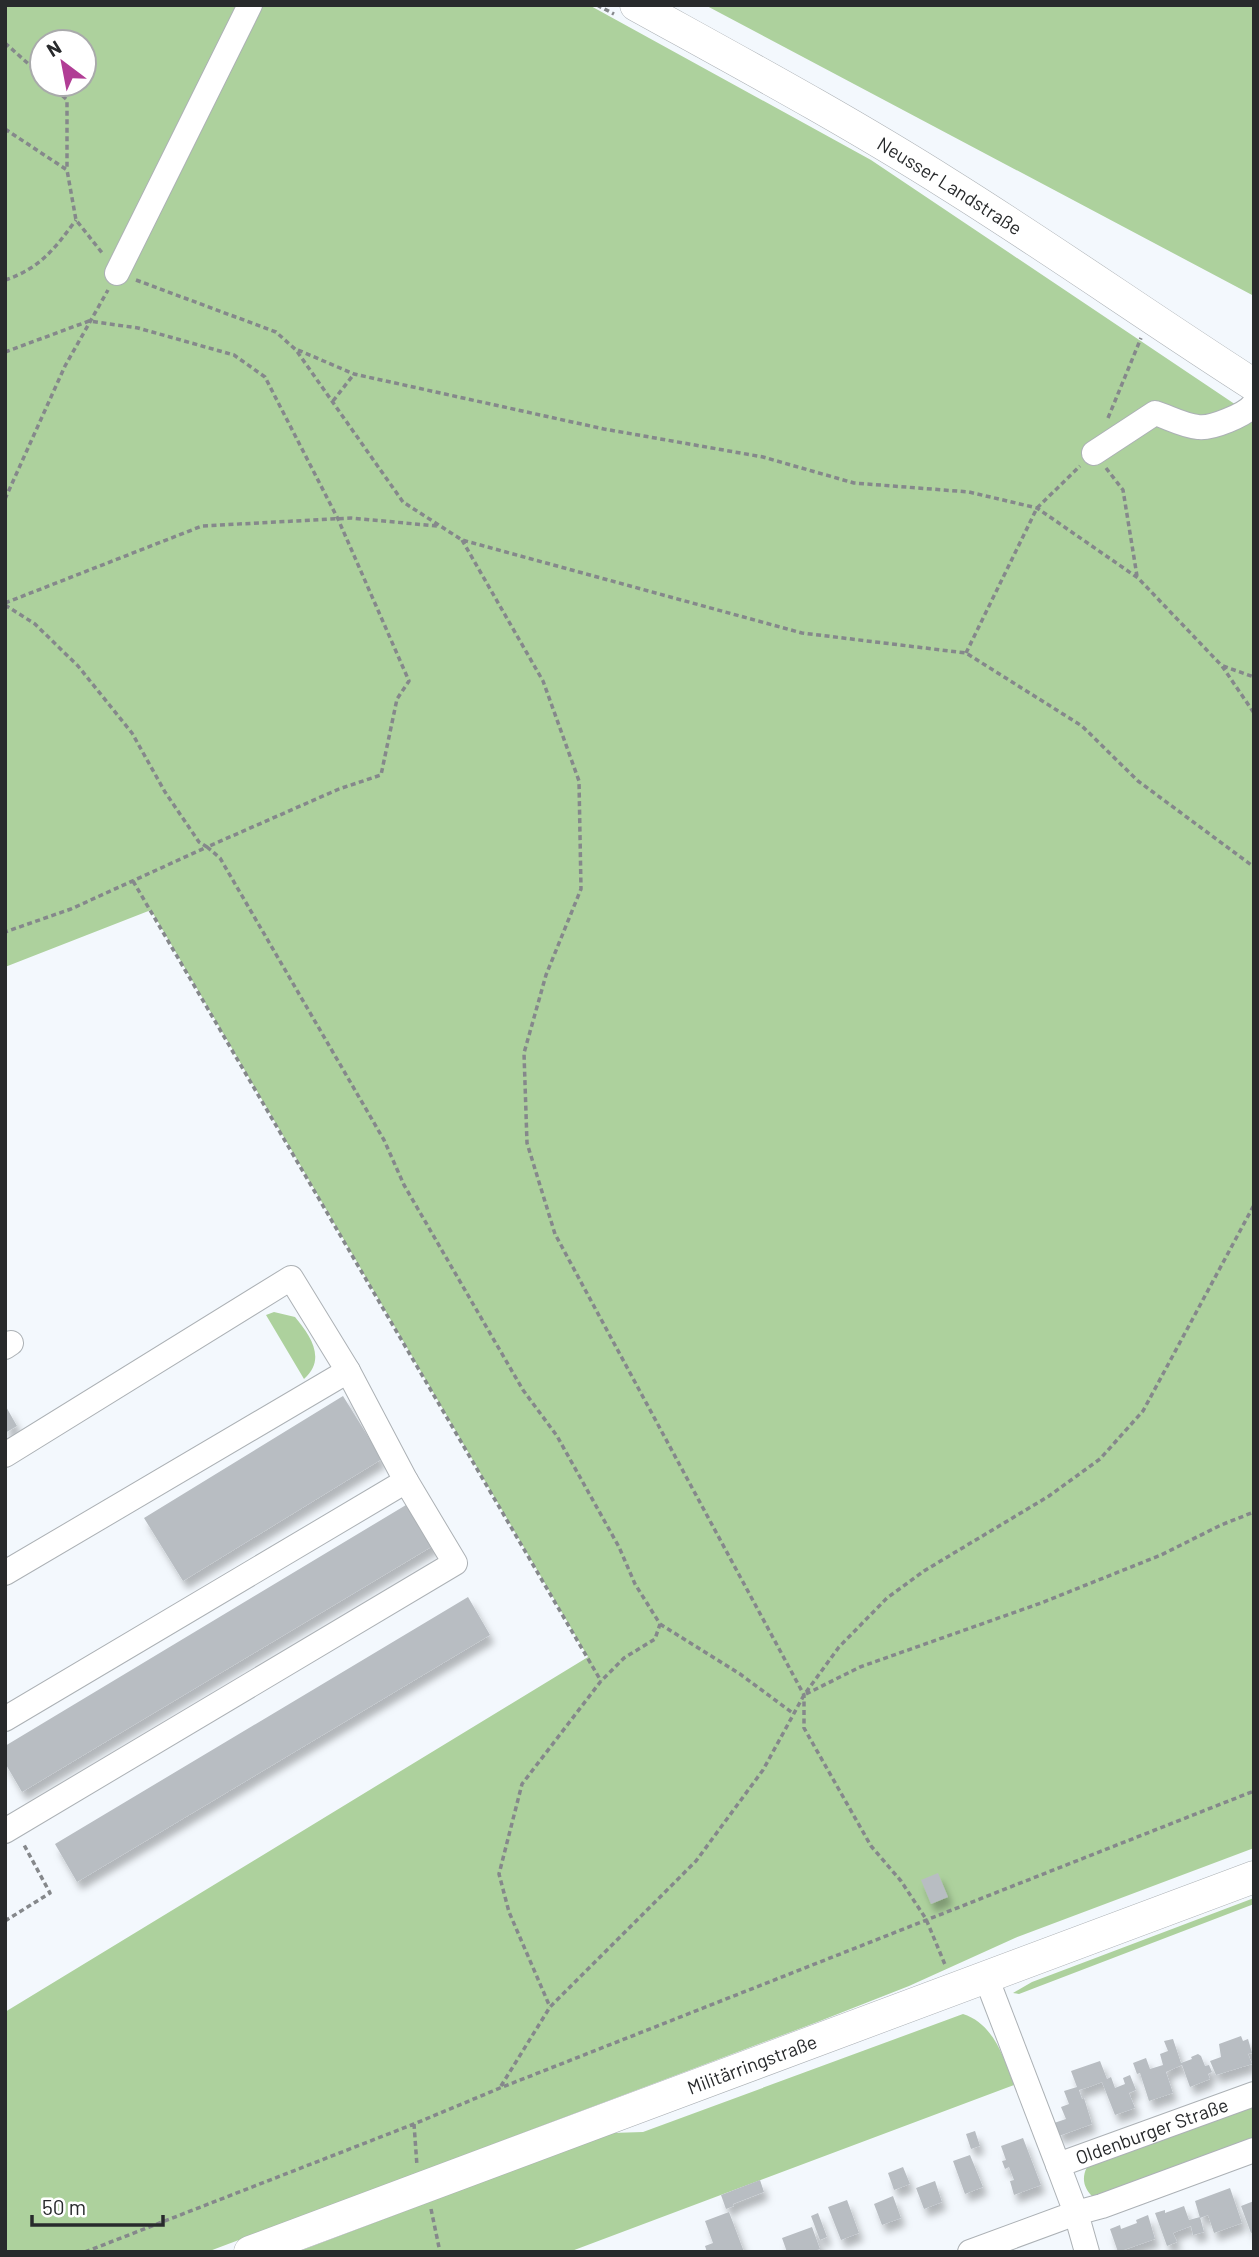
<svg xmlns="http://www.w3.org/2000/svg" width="1259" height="2257" font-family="Barlow,sans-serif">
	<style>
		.green { fill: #add19d; fill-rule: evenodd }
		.building { fill: #b8bdc2; filter: url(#shadow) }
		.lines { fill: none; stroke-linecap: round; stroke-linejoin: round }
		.minor-casing { stroke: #acb1b5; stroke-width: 26 }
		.major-casing { stroke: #acb1b5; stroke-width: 33 }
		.path { stroke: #85888b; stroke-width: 3.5; stroke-dasharray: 5 3.5; stroke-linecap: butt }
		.minor { stroke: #fff; stroke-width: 24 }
		.major { stroke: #fff; stroke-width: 32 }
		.labels { text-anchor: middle; stroke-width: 5; stroke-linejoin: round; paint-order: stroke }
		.street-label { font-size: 19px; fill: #282a2c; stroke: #fff }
	</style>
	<defs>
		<filter id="shadow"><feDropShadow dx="4.5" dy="8" stdDeviation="3.5" flood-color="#0004"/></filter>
	</defs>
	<rect width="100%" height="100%" fill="#f3f8fd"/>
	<!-- green -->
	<path class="green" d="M 5,5 L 589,5 L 871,160 L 1254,417 L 1254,1848 L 1015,1938 L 909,1986 L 820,2021 L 207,2252 L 5,2252 L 5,2012 L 588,1657 L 151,910 L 5,967 ZM 42,42 L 84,42 L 84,84 L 42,84 Z
		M 705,5 L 1254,5 L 1254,296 Z
		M 274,1312 L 295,1317 C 310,1335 327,1359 304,1379 L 266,1315 Z
		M 1254,1898 L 1254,1904 L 1019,1994 L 1013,1993 L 1032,1982 Z
		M 963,2014 C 994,2024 1004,2058 1014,2085 L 569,2252 L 297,2252 L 612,2133 L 643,2132 Z
		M 1254,2104 L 1254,2145 L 1094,2198 C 1084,2189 1081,2179 1087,2167 Z"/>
	<!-- building -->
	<path class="building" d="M 343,1396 L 382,1459 L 183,1581 L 144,1518 Z
		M 5,1405 L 17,1426 L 5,1433 Z
		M 411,1502 L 436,1544 L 22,1792 L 5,1763 L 5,1746 Z
		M 468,1597 L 490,1635 L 77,1882 L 55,1844 Z
		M 938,1873 L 948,1897 L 931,1904 L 921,1880 Z
		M 1241,2036 L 1243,2041 L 1248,2039 L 1252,2053 L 1248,2054 L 1252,2064 L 1216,2075 L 1210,2061 L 1221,2057 L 1219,2044 Z
		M 1173,2039 L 1181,2063 L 1192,2059 L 1191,2057 L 1198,2054 L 1201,2056 L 1205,2066 L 1209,2065 L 1212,2072 L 1208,2074 L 1210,2079 L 1190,2087 L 1182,2065 L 1166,2072 L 1173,2093 L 1149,2101 L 1140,2073 L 1137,2074 L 1133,2063 L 1146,2058 L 1150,2069 L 1163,2065 L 1160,2054 L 1168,2051 L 1164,2041 Z
		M 1100,2061 L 1107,2079 L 1111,2077 L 1115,2088 L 1125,2084 L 1123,2078 L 1130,2075 L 1136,2090 L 1129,2093 L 1135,2108 L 1115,2115 L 1102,2082 L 1089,2087 L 1079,2090 L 1082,2099 L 1084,2098 L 1092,2124 L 1059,2136 L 1054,2123 L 1066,2119 L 1061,2107 L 1069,2104 L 1064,2091 L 1077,2087 L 1071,2071 Z
		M 975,2131 L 980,2146 L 971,2149 L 966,2134 Z
		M 1023,2138 L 1041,2185 L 1014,2195 L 1010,2181 L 1014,2180 L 1009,2167 L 1005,2169 L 1002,2161 L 1006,2160 L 1001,2146 Z
		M 970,2155 L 983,2187 L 965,2194 L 953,2161 Z
		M 903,2167 L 910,2184 L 894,2190 L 888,2173 Z
		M 760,2180 L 764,2192 L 733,2204 L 734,2206 L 726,2209 L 721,2195 Z
		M 935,2181 L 942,2202 L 924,2209 L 916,2188 Z
		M 1230,2188 L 1242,2223 L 1214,2233 L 1208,2215 L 1200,2218 L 1195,2201 Z
		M 893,2196 L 901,2218 L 882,2225 L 874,2204 Z
		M 847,2200 L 859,2233 L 841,2240 L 828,2207 Z
		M 1254,2201 L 1254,2232 L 1251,2233 L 1241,2206 Z
		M 1184,2206 L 1189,2220 L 1200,2217 L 1204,2232 L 1193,2235 L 1191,2226 L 1173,2233 L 1177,2242 L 1167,2246 L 1155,2213 L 1165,2210 L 1165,2213 Z
		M 729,2212 L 744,2252 L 707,2252 L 705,2246 L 713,2243 L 705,2221 Z
		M 818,2213 L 827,2237 L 820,2240 L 811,2216 Z
		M 1148,2215 L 1155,2239 L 1118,2252 L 1110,2229 L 1120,2225 L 1121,2229 L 1137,2223 L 1136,2220 Z
		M 812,2227 L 820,2249 L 811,2252 L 787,2252 L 782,2238 Z"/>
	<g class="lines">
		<defs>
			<g id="minor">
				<path d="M 117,273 L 250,5"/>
				<path d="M 1094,453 L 1155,413 C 1168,417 1184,426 1198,427 C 1211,429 1246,415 1254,404"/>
				<path d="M 5,1347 L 11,1343"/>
				<path d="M 5,1455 L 291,1278 L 348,1371 L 406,1481"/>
				<path d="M 5,1573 L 348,1371"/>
				<path d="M 5,1719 L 406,1481 L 455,1563 L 5,1831"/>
				<path d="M 986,1977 L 1058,2165"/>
				<path id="s1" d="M 970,2252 L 1076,2213 L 1058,2165 L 1254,2094"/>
				<path d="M 1087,2252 L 1076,2213 L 1102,2206 L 1254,2150"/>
			</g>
			<g id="major">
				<path id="s2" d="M 636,5 C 741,63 847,120 948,184 C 1052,249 1151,319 1254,385"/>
				<path id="s3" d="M 250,2252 L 1254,1877"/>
			</g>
		</defs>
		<!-- minor casing -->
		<use href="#minor" class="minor-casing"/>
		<!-- major casing -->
		<use href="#major" class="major-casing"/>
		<!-- path -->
		<path class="path" d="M 597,5 L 614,14
			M 5,43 L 42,76
			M 50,84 L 67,100 L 67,169
			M 5,129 L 67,170 L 76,220 L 103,254
			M 5,280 C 41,268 55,248 76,220
			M 136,280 L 276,332 L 296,350 L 403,502 L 462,540 L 802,633 L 966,653 L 1082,726 L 1138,781 L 1254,867
			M 298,350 L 354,374 L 604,429 L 763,457 L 854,483 L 969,492 L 1037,508 L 1138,578 L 1222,666 L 1254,713
			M 5,352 L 89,321 L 138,328 L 234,355 L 265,377 L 338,519 L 409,681 L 397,699 L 381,775 L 339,789 L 207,847 L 220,858 L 384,1140 L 404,1185 L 523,1390 L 557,1436 L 619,1547 L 635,1584 L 660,1624 L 655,1639 L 624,1658 L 601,1681 L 522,1784 L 499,1874 L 509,1912 L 550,2007
			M 333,401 L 354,374
			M 1108,418 L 1141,338
			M 1106,468 L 1123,490 L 1137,576
			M 5,499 L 65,366 L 108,290
			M 462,540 L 543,681 L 579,781 L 581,889 L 546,975 L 524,1053 L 527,1143 L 555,1234 L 804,1695 L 804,1728 L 871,1846 L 901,1881 L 926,1919 L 946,1967
			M 5,603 L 202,526 L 351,518 L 437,526
			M 5,605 L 35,624 L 78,666 L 132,733 L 165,792 L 199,842 L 207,847 L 71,909 L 5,932
			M 966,653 L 1037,508 L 1080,466
			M 1223,666 L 1254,677
			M 133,881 L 601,1681
			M 660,1624 L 740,1674 L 794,1714
			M 806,1694 L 860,1667 L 1041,1603 L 1161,1555 L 1221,1525 L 1254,1512
			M 5,1921 L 50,1893 L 23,1843
			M 501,2086 L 550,2007 L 696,1861 L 763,1770 L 804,1695 L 839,1647 L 887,1598 L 924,1571 L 1049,1496 L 1100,1459 L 1143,1411 L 1254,1205
			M 414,2124 L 417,2166
			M 431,2209 L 440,2252
			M 85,2252 L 414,2124 L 500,2088 L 1254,1791"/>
		<!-- minor -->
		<use href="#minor" class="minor"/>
		<!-- major -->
		<use href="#major" class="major"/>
	</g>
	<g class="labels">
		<!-- street labels -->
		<g class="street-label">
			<text dy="7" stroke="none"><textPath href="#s2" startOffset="362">Neusser Landstraße</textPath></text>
			<text dy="7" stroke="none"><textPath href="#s3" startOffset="536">Militärringstraße</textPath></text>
			<text dy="7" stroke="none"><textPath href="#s1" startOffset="264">Oldenburger Straße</textPath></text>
		</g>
	</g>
	<!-- border -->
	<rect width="1259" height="2257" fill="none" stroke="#282a2c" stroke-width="14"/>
	<!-- north arrow -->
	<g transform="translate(63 63) rotate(328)"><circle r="33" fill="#ffffff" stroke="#a9aaab" stroke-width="2"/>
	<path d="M0-5L12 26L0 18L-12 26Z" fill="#b13d95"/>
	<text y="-10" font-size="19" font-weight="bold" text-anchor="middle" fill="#282a2c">N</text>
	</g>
	<!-- scale -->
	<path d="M32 2215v10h131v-10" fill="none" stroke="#282a2c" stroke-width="3.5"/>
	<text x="42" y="2215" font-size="21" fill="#282a2c" stroke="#ffffff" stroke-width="5" paint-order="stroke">50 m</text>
</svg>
